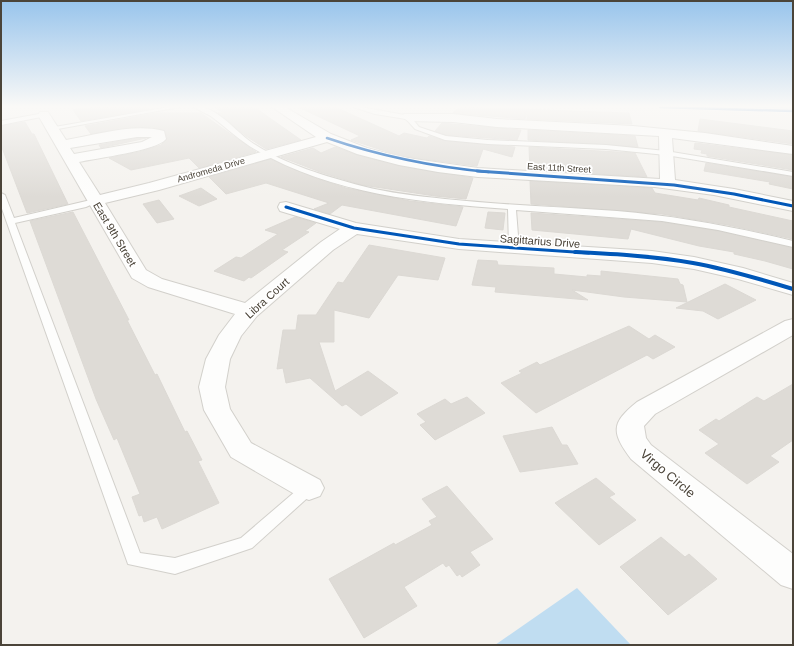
<svg xmlns="http://www.w3.org/2000/svg" width="794" height="646" font-family="Arial,sans-serif">
	<style>
		.water { fill: #c0ddf1 }
		.lines { fill: none; stroke-linecap: round; stroke-linejoin: round }
		.canal { fill: #c0ddf1; fill-rule: evenodd }
		.building { fill: #dedbd6; stroke: #dcd9d4 }
		.lane-casing { stroke: #d2d0cb; stroke-width: 2 }
		.street-casing { stroke: #d2d0cb; stroke-width: 2 }
		.lane { fill: #fdfdfc; fill-rule: evenodd }
		.street { fill: #fdfdfc; fill-rule: evenodd }
		.cycleway-far2-casing { stroke: #fff; stroke-width: 4 }
		.cycleway-far1-casing { stroke: #fff; stroke-width: 5 }
		.cycleway-casing { stroke: #fff; stroke-width: 6 }
		.cycleway-far2 { stroke: #0057b8; stroke-width: 2.5 }
		.cycleway-far1 { stroke: #0057b8; stroke-width: 3 }
		.cycleway { stroke: #0057b8; stroke-width: 4 }
		.labels { text-anchor: middle; stroke-width: 3.5; stroke-linejoin: round; paint-order: stroke }
		.far-street-label { font-size: 9px; fill: #4b4439; stroke: #fff }
		.street-label { font-size: 11px; fill: #4b4439; stroke: #fff }
		.near-street-label { font-size: 13px; fill: #4b4439; stroke: #fff }
	</style>
	<rect width="100%" height="100%" fill="#f4f2ee"/>
	<!-- water -->
	<path class="water" d="M 577,588 L 631,645 L 495,645 Z"/>
	<g class="lines">
		<!-- canal -->
		<path class="canal" d="M 754,107 L 793,107 L 793,111 L 760,111 Z"/>
	</g>
	<!-- building -->
	<path class="building" d="M 95,107 L 146,107 L 149,109 L 81,121 L 73,110 Z
		M 215,107 L 254,107 L 301,140 L 266,149 L 246,136 L 218,113 L 223,113 Z
		M 298,107 L 335,107 L 399,136 L 404,133 L 427,138 L 429,136 L 445,141 L 515,147 L 512,157 L 483,149 L 477,166 L 400,156 L 351,140 L 360,136 Z
		M 459,107 L 629,113 L 632,124 L 527,119 L 527,111 L 525,119 L 453,113 Z
		M 156,113 L 201,113 L 256,152 L 199,168 L 189,158 L 131,170 L 109,158 L 139,152 L 161,145 L 167,139 L 165,131 L 139,127 L 91,134 L 85,126 Z
		M 700,119 L 793,131 L 793,144 L 698,131 Z
		M 25,122 L 32,134 L 34,134 L 68,204 L 27,213 L 1,145 L 1,126 Z
		M 442,123 L 497,128 L 521,130 L 517,140 L 488,138 L 446,135 L 435,131 Z
		M 528,130 L 635,136 L 638,147 L 528,140 Z
		M 137,138 L 146,138 L 101,148 L 99,145 Z
		M 695,143 L 793,155 L 793,170 L 707,156 L 707,154 L 701,153 L 702,150 L 694,149 Z
		M 335,147 L 357,155 L 399,166 L 473,178 L 466,199 L 435,196 L 362,185 L 320,172 L 281,157 L 313,148 L 321,153 Z
		M 529,147 L 635,153 L 647,177 L 530,170 Z
		M 271,159 L 315,178 L 346,188 L 410,201 L 463,207 L 456,226 L 342,205 L 330,214 L 314,209 L 329,203 L 266,183 L 226,194 L 209,177 Z
		M 706,163 L 793,177 L 793,189 L 769,184 L 770,182 L 704,171 Z
		M 530,181 L 652,188 L 655,193 L 698,200 L 699,198 L 729,205 L 729,207 L 793,221 L 793,239 L 728,225 L 662,214 L 531,204 Z
		M 201,188 L 217,199 L 199,206 L 179,196 Z
		M 159,200 L 174,219 L 157,223 L 143,204 Z
		M 73,212 L 129,320 L 127,320 L 155,375 L 157,374 L 185,432 L 187,431 L 202,460 L 198,461 L 219,503 L 162,529 L 157,517 L 144,522 L 142,515 L 139,516 L 132,497 L 140,494 L 117,438 L 114,440 L 96,399 L 30,221 Z
		M 488,212 L 505,213 L 503,230 L 485,228 Z
		M 531,213 L 662,222 L 718,231 L 793,248 L 793,269 L 765,261 L 734,254 L 734,252 L 699,246 L 631,229 L 628,239 L 532,230 Z
		M 295,217 L 316,223 L 305,231 L 309,232 L 282,250 L 288,252 L 251,278 L 249,277 L 244,281 L 214,271 L 236,257 L 241,258 L 278,234 L 265,230 Z
		M 369,245 L 445,258 L 438,280 L 398,275 L 369,318 L 334,310 L 334,342 L 319,342 L 335,391 L 368,371 L 398,393 L 361,416 L 346,404 L 342,406 L 310,378 L 286,383 L 283,368 L 277,369 L 283,330 L 296,330 L 298,315 L 316,315 L 338,282 L 343,283 Z
		M 478,260 L 497,261 L 498,265 L 554,268 L 554,274 L 587,277 L 587,275 L 601,276 L 601,271 L 678,279 L 680,284 L 683,285 L 687,302 L 624,297 L 572,290 L 588,300 L 495,292 L 496,287 L 472,285 Z
		M 725,284 L 756,300 L 718,319 L 703,311 L 676,308 Z
		M 629,326 L 649,339 L 655,335 L 675,347 L 653,359 L 647,355 L 536,413 L 501,383 L 522,373 L 519,371 L 537,362 L 540,365 Z
		M 793,384 L 793,440 L 770,456 L 779,462 L 747,484 L 705,453 L 719,444 L 699,430 L 716,419 L 719,421 L 757,397 L 764,401 Z
		M 467,397 L 485,413 L 435,440 L 420,425 L 426,422 L 417,414 L 445,399 L 451,404 Z
		M 552,427 L 562,445 L 567,445 L 578,464 L 520,472 L 503,436 Z
		M 596,478 L 615,494 L 609,497 L 636,520 L 599,545 L 555,503 Z
		M 447,486 L 493,539 L 470,552 L 480,565 L 462,577 L 460,574 L 457,576 L 449,565 L 446,567 L 443,563 L 404,587 L 417,606 L 364,638 L 329,579 L 394,543 L 395,545 L 432,525 L 429,521 L 437,517 L 422,499 Z
		M 661,537 L 685,557 L 689,554 L 717,579 L 668,615 L 620,567 Z"/>
	<g class="lines">
		<defs>
			<path id="lane" d="M 169,107 L 180,107 L 52,130 L 49,128 Z
				M 194,107 C 215,104 235,131 251,142 C 283,164 325,176 362,186 C 389,193 417,196 445,199 C 502,205 560,207 617,211 C 677,216 735,227 793,241 L 793,247 L 718,230 L 662,221 L 516,210 L 519,248 L 514,251 L 509,248 L 508,209 C 422,203 332,194 256,150 C 240,141 227,128 212,117 C 207,113 199,111 194,107 Z
				M 353,107 L 361,107 L 410,116 L 419,127 L 446,136 L 488,140 L 606,145 L 666,151 L 793,172 L 793,176 L 666,155 L 606,149 L 488,144 L 445,140 L 415,129 L 406,119 L 375,114 Z
				M 44,113 L 47,115 L 46,116 L 1,125 L 1,121 Z
				M 1,193 L 5,195 L 14,218 L 95,199 L 99,201 L 86,207 L 15,223 L 140,553 L 175,558 L 241,538 L 304,484 L 309,482 L 314,484 L 316,488 L 314,492 L 252,548 L 175,574 L 128,564 L 1,206 Z"/>
			<path id="street" d="M 272,107 L 285,107 L 331,134 L 367,148 L 400,157 L 478,168 L 660,179 L 659,136 L 497,127 L 453,122 L 408,121 L 402,117 L 404,114 L 453,114 L 497,119 L 633,126 L 705,133 L 793,146 L 793,154 L 672,138 L 675,180 L 734,189 L 793,201 L 793,211 L 714,195 L 655,187 L 478,177 L 438,172 L 399,165 L 357,154 L 327,142 L 159,190 L 105,203 L 146,270 L 162,279 L 245,303 L 321,242 L 340,229 L 280,211 L 278,207 L 280,203 L 286,202 L 356,223 L 459,239 L 652,251 L 694,257 L 743,268 L 793,283 L 793,295 L 738,279 L 694,269 L 652,263 L 459,249 L 357,234 L 333,250 L 257,316 L 241,336 L 230,359 L 225,387 L 230,409 L 251,443 L 320,480 L 324,488 L 320,496 L 309,500 L 298,496 L 231,457 L 204,410 L 199,387 L 206,359 L 219,335 L 235,314 L 148,287 L 132,278 L 38,115 L 40,112 L 48,112 L 66,140 C 97,135 132,123 164,131 L 166,139 C 157,151 96,158 79,162 L 100,195 L 149,183 L 316,137 ZM 137,137 L 152,137 L 142,142 L 74,154 L 70,148 Z
				M 793,319 L 793,335 L 655,414 L 644,426 L 646,438 L 651,445 L 793,554 L 793,589 L 781,585 L 631,459 C 611,432 611,423 637,402 L 785,321 Z"/>
		</defs>
		<!-- lane casing -->
		<use href="#lane" class="lane-casing"/>
		<!-- street casing -->
		<use href="#street" class="street-casing"/>
		<!-- lane -->
		<use href="#lane" class="lane"/>
		<!-- street -->
		<use href="#street" class="street"/>
		<defs>
			<path id="cycleway-far2" d="M 660,107 L 793,111
				M 327,138 C 380,156 433,167 489,172"/>
			<path id="cycleway-far1" d="M 477,171 L 674,185 L 734,194 L 793,206
				M 286,207 L 354,228 L 459,244 L 589,253"/>
			<path id="cycleway" d="M 575,252 C 614,254 654,256 693,263 C 727,269 760,279 793,289"/>
		</defs>
		<!-- cycleway-far2 casing -->
		<use href="#cycleway-far2" class="cycleway-far2-casing"/>
		<!-- cycleway-far1 casing -->
		<use href="#cycleway-far1" class="cycleway-far1-casing"/>
		<!-- cycleway casing -->
		<use href="#cycleway" class="cycleway-casing"/>
		<!-- cycleway-far2 -->
		<use href="#cycleway-far2" class="cycleway-far2"/>
		<!-- cycleway-far1 -->
		<use href="#cycleway-far1" class="cycleway-far1"/>
		<!-- cycleway -->
		<use href="#cycleway" class="cycleway"/>
	</g>
	<!-- sky -->
	<linearGradient id="sky" x2="0" y2="1"><stop stop-color="#98c4ec"/><stop offset="0.54" stop-color="#faf9f7"/><stop offset="1" stop-color="#faf9f7" stop-opacity="0"/></linearGradient>
	<rect width="794" height="197" fill="url(#sky)"/>
	<g class="labels">
		<!-- far-street labels -->
		<g class="far-street-label">
			<text transform="translate(559 168) rotate(3)" y="3">East 11th Street</text>
			<text transform="translate(211 170) rotate(-16)" y="3">Andromeda Drive</text>
		</g>
		<!-- street labels -->
		<g class="street-label">
			<text transform="translate(115 234) rotate(59)" y="4">East 9th Street</text>
			<text transform="translate(540 241) rotate(4)" y="4">Sagittarius Drive</text>
			<text transform="translate(267 298) rotate(-42)" y="4">Libra Court</text>
		</g>
		<!-- near-street labels -->
		<g class="near-street-label">
			<text transform="translate(668 473) rotate(40)" y="5">Virgo Circle</text>
		</g>
	</g>
	<!-- border -->
	<rect width="794" height="646" fill="none" stroke="#4b4439" stroke-width="4"/>
</svg>
